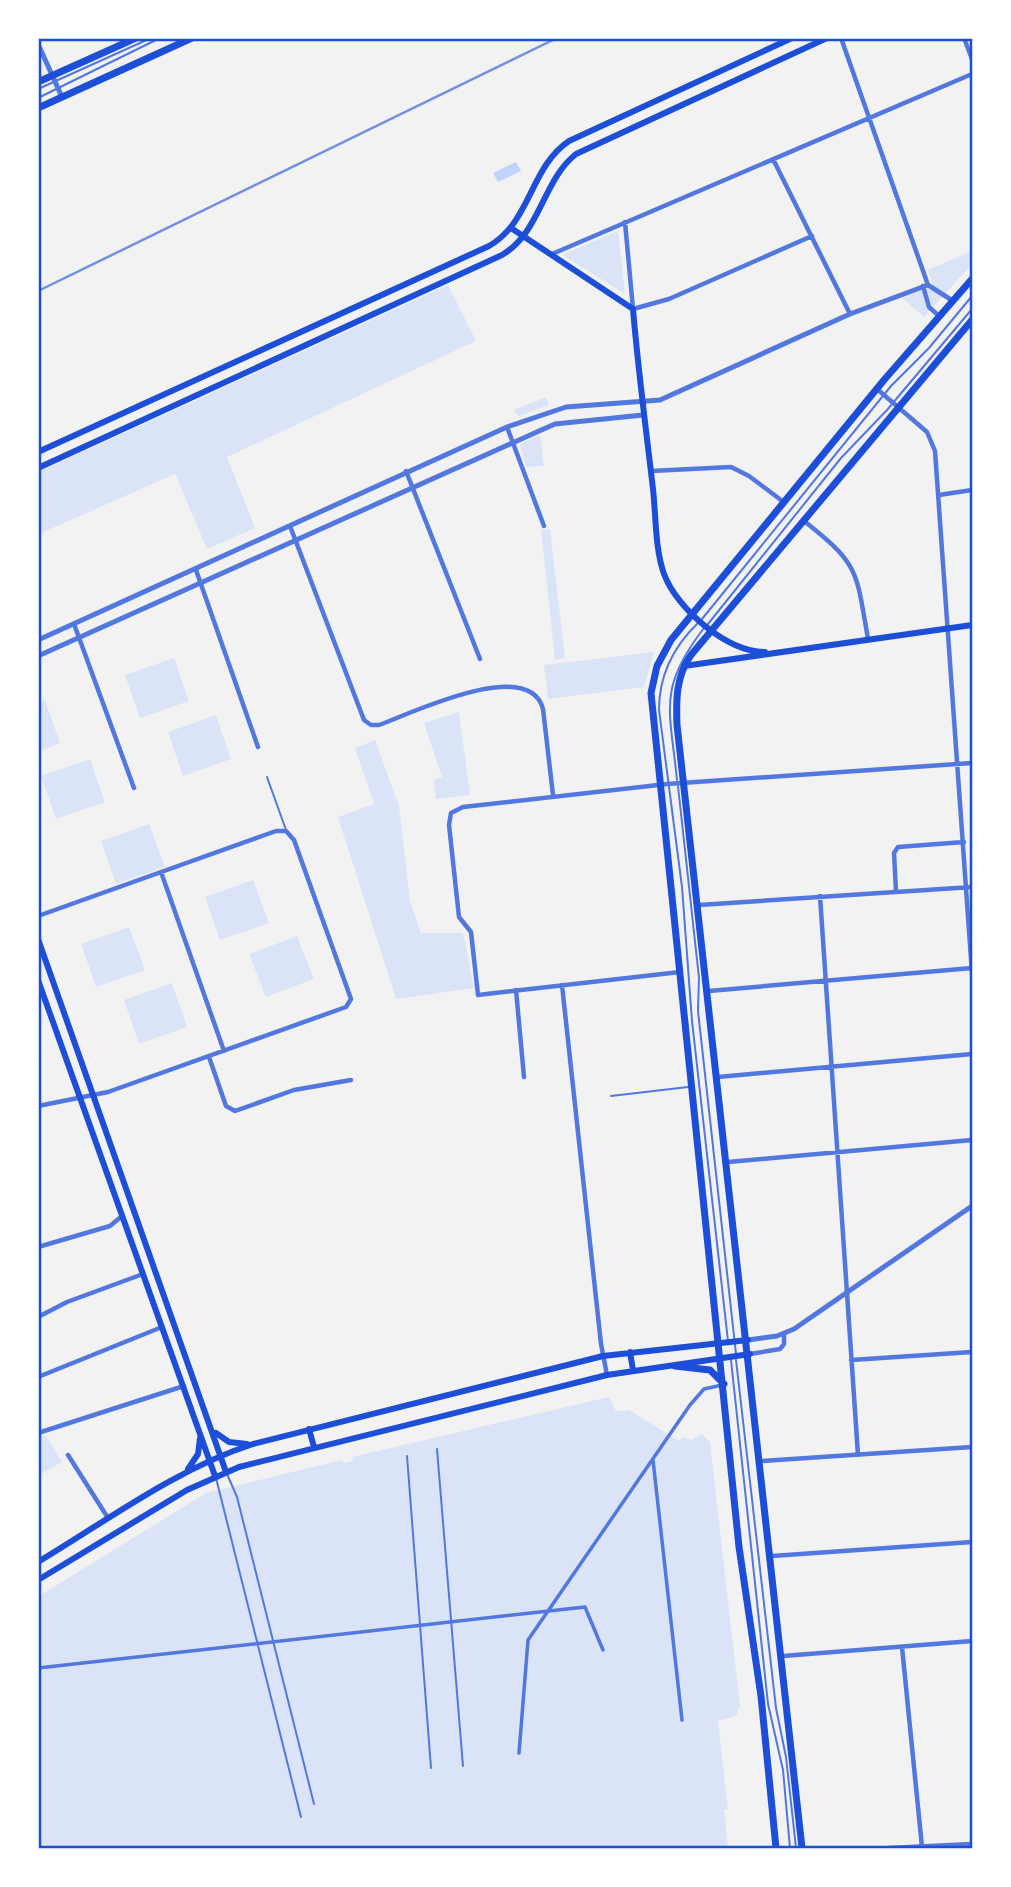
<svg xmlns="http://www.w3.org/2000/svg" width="1011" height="1887" font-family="'Space Grotesk',sans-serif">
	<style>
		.green { fill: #dbe4f7 }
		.water { fill: #bfd3fe }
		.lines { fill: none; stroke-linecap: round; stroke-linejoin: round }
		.service { stroke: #5277de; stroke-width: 2 }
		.pedestrian { stroke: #5277de; stroke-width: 3.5 }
		.minor { stroke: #5277de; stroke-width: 4.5 }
		.tertiary { stroke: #5277de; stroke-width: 5 }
		.secondary { stroke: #1d4ed8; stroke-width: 6 }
		.primary { stroke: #1d4ed8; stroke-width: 7 }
		.rail { stroke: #7290e2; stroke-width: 2.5 }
		.neatline { fill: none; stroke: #1d4ed8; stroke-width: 2.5 }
	</style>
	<rect width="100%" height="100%" fill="#f2f2f2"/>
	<!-- green -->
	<path class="green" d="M 618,231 L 625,294 L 562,255 Z
		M 972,251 L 972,264 L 924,317 L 902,298 L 933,286 L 928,270 Z
		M 448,285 L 476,341 L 227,457 L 255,528 L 207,549 L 175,474 L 39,534 L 39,472 Z
		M 546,397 L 549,405 L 519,416 L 513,410 Z
		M 540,435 L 544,466 L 526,467 L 520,444 Z
		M 550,529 L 565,658 L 555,660 L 541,530 Z
		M 654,652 L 644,687 L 548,699 L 544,665 Z
		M 174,658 L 189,701 L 140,718 L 125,675 Z
		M 45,700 L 60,743 L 39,751 L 39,702 Z
		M 459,712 L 470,795 L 436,799 L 434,780 L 442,777 L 424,723 Z
		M 216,715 L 231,759 L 183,776 L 168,732 Z
		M 375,740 L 399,806 L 410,901 L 421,933 L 463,933 L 474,988 L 396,999 L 338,817 L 374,804 L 355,748 Z
		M 90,759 L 105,802 L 56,819 L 41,776 Z
		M 149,824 L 165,867 L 116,884 L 101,841 Z
		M 253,880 L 269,923 L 220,940 L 205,897 Z
		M 129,927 L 145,970 L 96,987 L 81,944 Z
		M 297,936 L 314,979 L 266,997 L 249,954 Z
		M 172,983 L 187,1027 L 139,1044 L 124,1000 Z
		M 609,1397 L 616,1411 L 629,1410 L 679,1441 L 683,1437 L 691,1440 L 702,1434 L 710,1442 L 740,1706 L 736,1716 L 718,1721 L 728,1809 L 724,1810 L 728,1848 L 39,1848 L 39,1596 L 206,1493 L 342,1460 L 343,1463 L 353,1461 L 352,1457 Z
		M 46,1435 L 62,1462 L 39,1475 L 39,1438 Z"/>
	<!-- water -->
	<path class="water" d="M 516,162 L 521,171 L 498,182 L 493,173 Z"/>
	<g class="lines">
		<!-- service -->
		<path class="service" d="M 38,89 L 151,38
			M 38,98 L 160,38
			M 702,619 L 891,386 L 929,348 L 972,296
			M 698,623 C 673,647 659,676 659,710 L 682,887 L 692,1021 L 728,1341
			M 708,624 L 841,458 L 887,410 L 972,309
			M 267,777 L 286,830
			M 677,780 C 670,709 657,689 704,628
			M 678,786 L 699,978 L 698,1011 L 736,1354
			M 611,1096 L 688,1087
			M 731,1360 L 768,1704 L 783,1770 L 790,1848
			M 736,1360 L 776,1708 L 786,1757 L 796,1848
			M 437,1449 L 463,1766
			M 407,1456 L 431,1768
			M 227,1474 L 237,1497 L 314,1804
			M 216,1478 L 301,1817"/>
		<!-- pedestrian -->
		<path class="pedestrian" d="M 653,1460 L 682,1720
			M 38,1668 L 585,1607 L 603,1650
			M 519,1753 L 528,1640 L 690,1405 L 704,1389 L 722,1385"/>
		<!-- minor -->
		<path class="minor" d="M 841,38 L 928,285
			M 964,38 L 972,59
			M 773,159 L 850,314
			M 625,222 L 633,309 L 669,299 L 812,236
			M 552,254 L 972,74
			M 923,286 L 929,307 L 939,316
			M 877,389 L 927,432 L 935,451 L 972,973
			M 507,427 L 544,526
			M 406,471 L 480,659
			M 651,471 L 731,467 L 749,476 L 785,503
			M 939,495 L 972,490
			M 804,521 C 860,565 856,571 868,639
			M 290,526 L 364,720 L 371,725 L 379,725 C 412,713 529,656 543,709 L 553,795
			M 196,570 L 258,747
			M 74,624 L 134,788
			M 161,872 L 224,1051
			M 896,891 L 894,853 L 898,847 L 964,842
			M 820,896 L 858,1455
			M 699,905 L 972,887
			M 38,916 L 276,831 L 286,831 L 294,840 L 351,999 L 346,1007 L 108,1092 L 38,1106
			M 680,972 L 478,995 L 471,932 L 459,917 L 449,825 L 451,813 L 463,807 L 667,784 L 972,763
			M 562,985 L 601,1344 L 607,1375
			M 516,990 L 524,1077
			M 709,991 L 972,968
			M 209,1057 L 226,1106 L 235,1111 L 294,1090 L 351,1080
			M 718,1077 L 972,1054
			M 728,1162 L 972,1140
			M 38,1247 L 110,1226 L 122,1216
			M 38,1317 L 67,1302 L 143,1274
			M 750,1354 L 780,1349 L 784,1344 L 784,1334
			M 851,1360 L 972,1352
			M 38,1377 L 162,1327
			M 38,1433 L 184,1386
			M 68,1455 L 108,1518
			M 761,1461 L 972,1447
			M 772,1556 L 972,1542
			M 902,1647 L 922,1847
			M 783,1656 L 972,1641
			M 888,1848 L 972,1844"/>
		<!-- tertiary -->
		<path class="tertiary" d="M 38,44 L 62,97
			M 38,640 L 507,427 L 566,407 L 660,400 L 850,314 L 928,285 L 953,301
			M 38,656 L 539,431 L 555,424 L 643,415
			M 748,1340 L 777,1336 L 794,1329 L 972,1206"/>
		<!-- secondary -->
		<path class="secondary" d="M 511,228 L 633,309 C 638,369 646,429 653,489 C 656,516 655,549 664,574 C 677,609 727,652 765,652
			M 38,452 L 489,246 C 531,222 530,167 569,141 L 792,38
			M 38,468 L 502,255 C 541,232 542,181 576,154 L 827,38
			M 684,666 L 972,625
			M 38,939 L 226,1472
			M 38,980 L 215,1476
			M 630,1352 L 633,1370
			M 309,1429 L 314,1447
			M 216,1433 L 229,1442 L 247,1444
			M 188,1469 L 198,1454 L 200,1438
			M 38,1562 C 108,1520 176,1469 253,1444 L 603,1356 L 748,1340
			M 38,1580 L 187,1490 L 239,1467 L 607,1375 L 750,1354"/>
		<!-- primary -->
		<path class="primary" d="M 38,82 L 136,38
			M 38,108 L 192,38
			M 675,1366 L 710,1370 L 724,1384
			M 776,1848 L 761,1696 L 739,1547 L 651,693 L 657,666 L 671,640 L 884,380 L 972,279
			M 802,1848 L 677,725 C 676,700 676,676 691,655 L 972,320"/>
		<!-- rail -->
		<path class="rail" d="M 38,291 L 557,38"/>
	</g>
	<!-- border -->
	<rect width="1011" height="1887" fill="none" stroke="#ffffff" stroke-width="80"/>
	<rect x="40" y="40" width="931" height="1807" class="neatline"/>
</svg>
